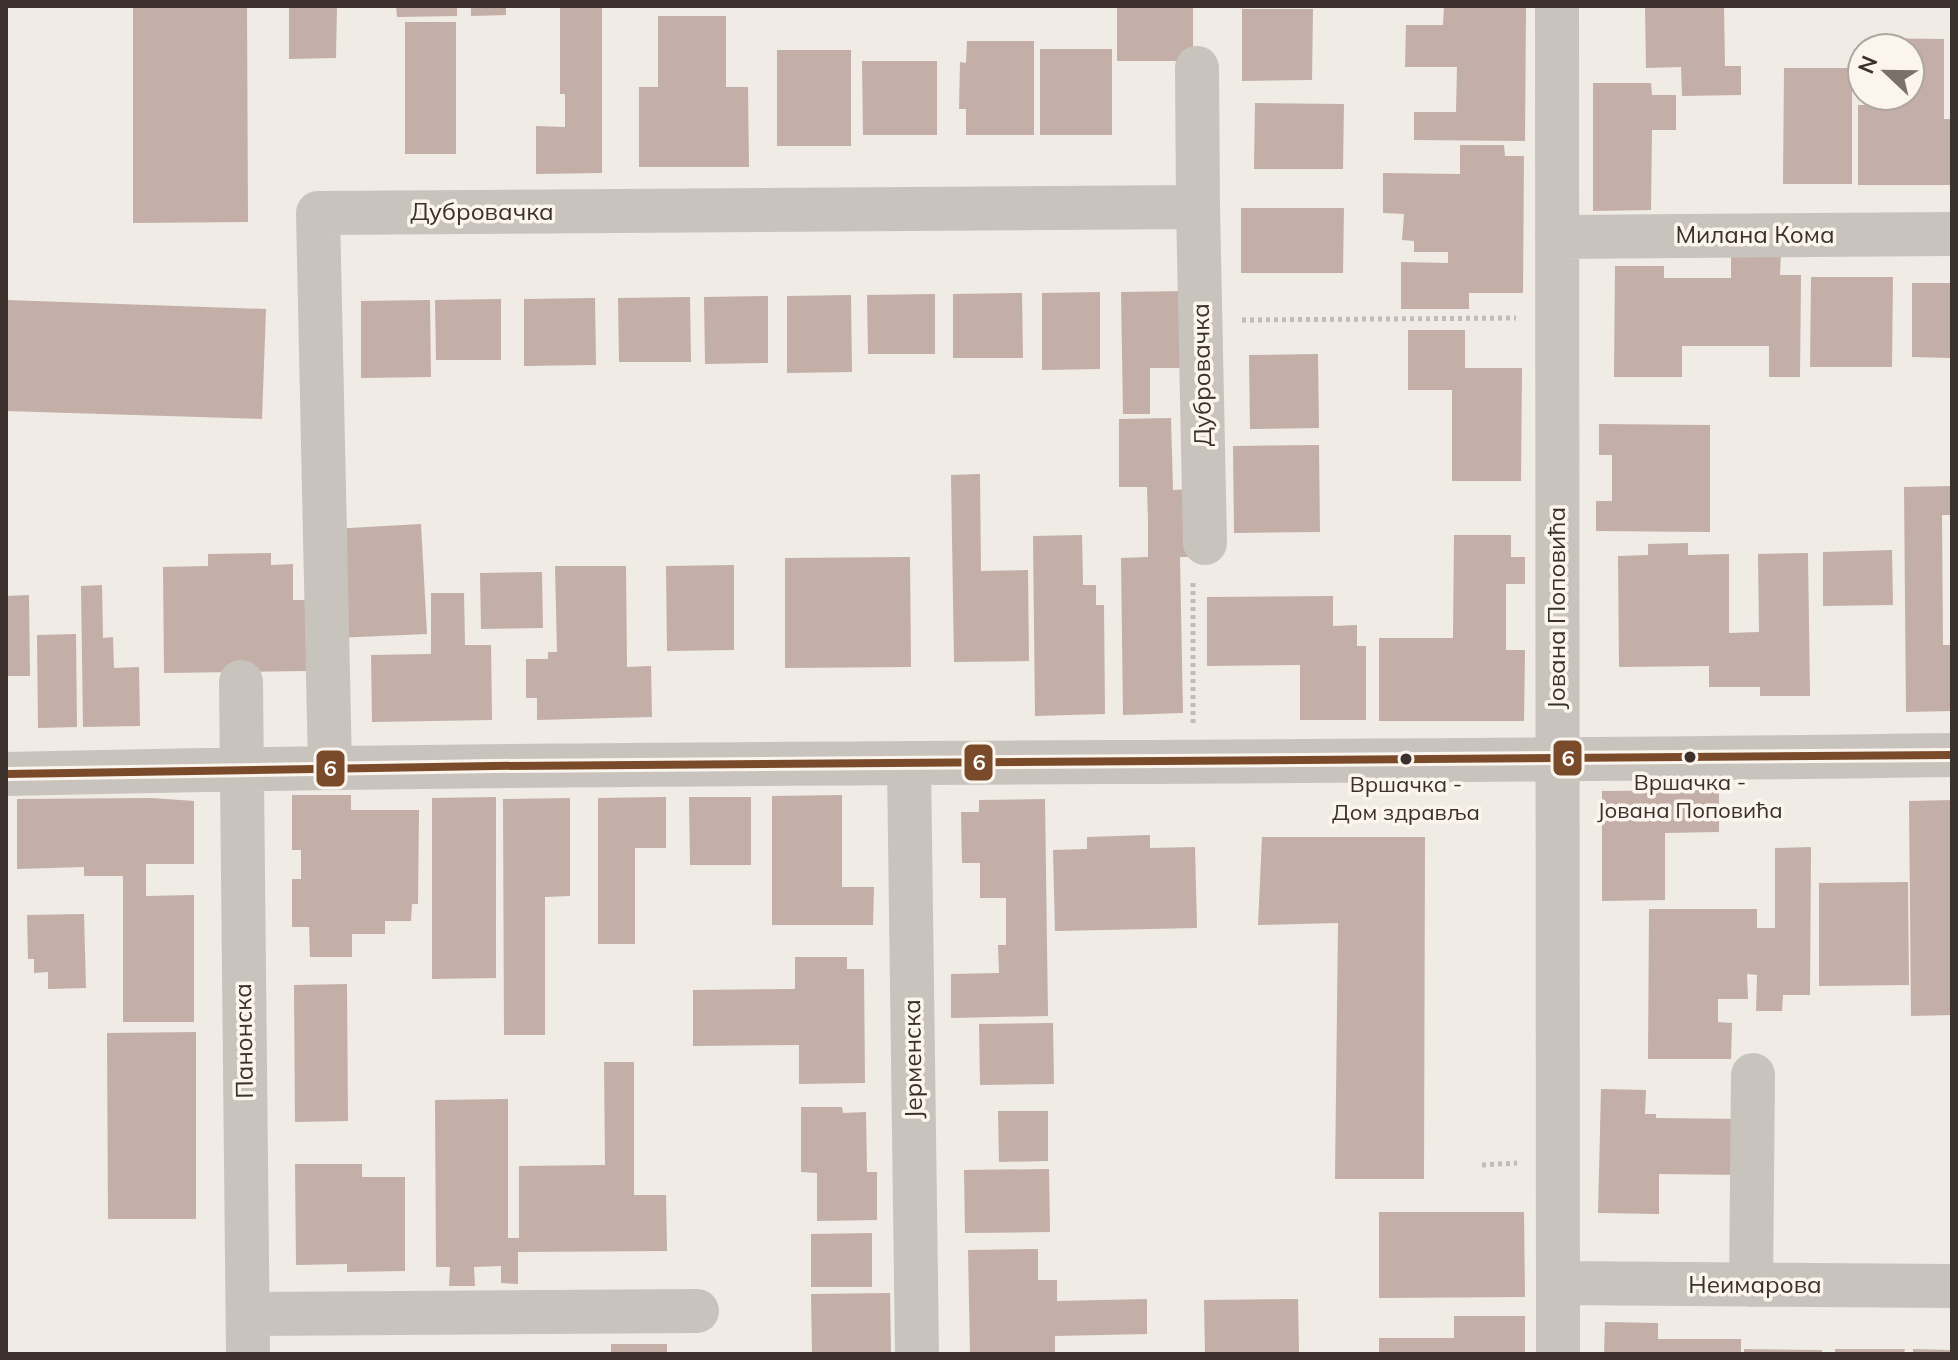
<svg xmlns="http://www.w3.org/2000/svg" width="1958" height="1360" font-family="Mulish,sans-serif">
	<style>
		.building { fill: #c3afa7 }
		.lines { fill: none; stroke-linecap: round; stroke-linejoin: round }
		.path { stroke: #c2bbb6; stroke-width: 5; stroke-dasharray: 4 4; stroke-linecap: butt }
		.minor { stroke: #c9c3be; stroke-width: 44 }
		.bus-1-casing { stroke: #fbf5ee; stroke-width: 14 }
		.bus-1 { stroke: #7a4b2a; stroke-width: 8 }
		.bus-dot { fill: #3b302b; stroke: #fbf5ee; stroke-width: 3 }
		.labels { text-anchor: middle; stroke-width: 7; stroke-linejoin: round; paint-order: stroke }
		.bus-label { font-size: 22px; fill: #3b302b; stroke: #fbf5ee }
		.street-label { font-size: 24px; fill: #3b302b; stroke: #fbf5ee }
		.line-badge { stroke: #fbf5ee; stroke-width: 3 }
		.badge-label { font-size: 22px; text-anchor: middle; font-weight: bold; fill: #fff }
	</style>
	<rect width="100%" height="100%" fill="#f0ebe5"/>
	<!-- building -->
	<path class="building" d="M 133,6 L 247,6 L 248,222 L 133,223 Z
		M 289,6 L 337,6 L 336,58 L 289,59 Z
		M 396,6 L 457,6 L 457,16 L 397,17 Z
		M 471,6 L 506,6 L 506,15 L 471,16 Z
		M 560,6 L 602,6 L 602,173 L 536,174 L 536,126 L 565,127 L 565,94 L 560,94 Z
		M 1117,6 L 1193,6 L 1193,61 L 1117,61 Z
		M 1444,6 L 1526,6 L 1525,141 L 1414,140 L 1414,112 L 1456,112 L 1457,67 L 1405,67 L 1406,25 L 1443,25 Z
		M 1645,6 L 1724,6 L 1725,66 L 1741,66 L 1741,95 L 1682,96 L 1681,67 L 1646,68 Z
		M 1242,9 L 1313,9 L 1312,80 L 1242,81 Z
		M 658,16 L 726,16 L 726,87 L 748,87 L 749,167 L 639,167 L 639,87 L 658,87 Z
		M 405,22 L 456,22 L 456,154 L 405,154 Z
		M 1867,38 L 1944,39 L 1944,119 L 1952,119 L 1952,185 L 1858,185 L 1858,105 L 1866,105 L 1867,96 L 1910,96 L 1910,48 L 1867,48 Z
		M 967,41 L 1034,41 L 1034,135 L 966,135 L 966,109 L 959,109 L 960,62 L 966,63 Z
		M 1040,49 L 1112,49 L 1112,135 L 1040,135 Z
		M 777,50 L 851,50 L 851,146 L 777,146 Z
		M 862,61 L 937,61 L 937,135 L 863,135 Z
		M 1784,68 L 1852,68 L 1852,184 L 1783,184 Z
		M 1593,83 L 1651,83 L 1652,95 L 1676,95 L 1676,130 L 1652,130 L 1651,210 L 1593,211 Z
		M 1255,103 L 1344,104 L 1343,169 L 1254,169 Z
		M 1460,145 L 1504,145 L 1505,156 L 1524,156 L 1523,293 L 1469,293 L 1469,309 L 1401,309 L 1401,262 L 1448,263 L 1448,252 L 1414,252 L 1414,241 L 1402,240 L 1404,214 L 1383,213 L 1383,173 L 1460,174 Z
		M 1241,208 L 1344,208 L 1343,273 L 1241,273 Z
		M 1731,251 L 1781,251 L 1780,275 L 1801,275 L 1800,377 L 1769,377 L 1769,346 L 1682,346 L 1682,377 L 1614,377 L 1615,266 L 1664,266 L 1664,278 L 1731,278 Z
		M 1811,277 L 1893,277 L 1892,367 L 1810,367 Z
		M 1912,283 L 1952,283 L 1952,358 L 1912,357 Z
		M 1189,291 L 1190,368 L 1150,368 L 1150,414 L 1123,414 L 1121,292 Z
		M 1100,292 L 1100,369 L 1042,370 L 1042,293 Z
		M 1022,293 L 1023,358 L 953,358 L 953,294 Z
		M 935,294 L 935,354 L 868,354 L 867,295 Z
		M 851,295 L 852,372 L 787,373 L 787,296 Z
		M 768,296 L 768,363 L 705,364 L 704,297 Z
		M 690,297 L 691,362 L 619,362 L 618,298 Z
		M 595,298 L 596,365 L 524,366 L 524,299 Z
		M 501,299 L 501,360 L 436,360 L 435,300 Z
		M 6,300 L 266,309 L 262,419 L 6,411 Z
		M 430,300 L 431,377 L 361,378 L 361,301 Z
		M 1408,330 L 1465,330 L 1465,368 L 1522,368 L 1521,481 L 1452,481 L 1452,390 L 1408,390 Z
		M 1318,354 L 1319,428 L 1250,429 L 1249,355 Z
		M 1171,418 L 1173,490 L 1194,489 L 1196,557 L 1180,557 L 1183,713 L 1123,715 L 1121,558 L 1148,557 L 1148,521 L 1147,487 L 1119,487 L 1119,419 Z
		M 1599,424 L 1710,425 L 1710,532 L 1596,531 L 1596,501 L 1612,501 L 1612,455 L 1599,455 Z
		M 1319,445 L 1320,532 L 1234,533 L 1233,446 Z
		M 980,474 L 981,571 L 1028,570 L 1029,661 L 954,662 L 951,475 Z
		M 1952,486 L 1952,515 L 1942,515 L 1943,645 L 1952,645 L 1952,711 L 1906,712 L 1904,487 Z
		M 421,524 L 427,634 L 335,638 L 331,529 Z
		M 1082,535 L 1083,585 L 1096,585 L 1096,605 L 1104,605 L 1105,714 L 1035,716 L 1033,536 Z
		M 1454,535 L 1511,535 L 1511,557 L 1525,557 L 1525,584 L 1506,584 L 1506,650 L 1525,650 L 1524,721 L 1379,721 L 1379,638 L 1453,638 Z
		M 1688,543 L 1688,555 L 1729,554 L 1729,633 L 1759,632 L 1758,554 L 1808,553 L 1810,696 L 1760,696 L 1760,687 L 1709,687 L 1709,666 L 1619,667 L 1618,556 L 1648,555 L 1648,544 Z
		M 1892,550 L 1893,605 L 1823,606 L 1823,552 Z
		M 271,553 L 271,565 L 293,564 L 293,600 L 307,600 L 308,671 L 164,673 L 163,567 L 208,566 L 208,554 Z
		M 910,557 L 911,667 L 785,668 L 785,558 Z
		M 734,565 L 734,650 L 667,651 L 666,566 Z
		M 555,566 L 626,566 L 627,667 L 651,666 L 652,717 L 537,720 L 537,698 L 526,698 L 526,659 L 548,659 L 548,652 L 557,652 Z
		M 542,572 L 543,628 L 481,629 L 480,573 Z
		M 102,585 L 103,638 L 113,637 L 114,668 L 139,667 L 140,726 L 83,727 L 81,586 Z
		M 431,593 L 464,593 L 465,645 L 491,645 L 492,720 L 372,722 L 371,655 L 431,654 Z
		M 29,595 L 30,676 L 6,676 L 6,596 Z
		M 1333,596 L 1333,626 L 1357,625 L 1357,646 L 1366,646 L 1366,720 L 1300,720 L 1300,665 L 1207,666 L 1207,597 Z
		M 76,634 L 77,727 L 38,728 L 37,635 Z
		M 1719,790 L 1719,832 L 1665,833 L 1665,900 L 1602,901 L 1602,791 Z
		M 292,795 L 351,795 L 351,810 L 419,810 L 418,904 L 412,904 L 411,921 L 385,921 L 385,934 L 352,934 L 352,957 L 310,957 L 309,927 L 292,927 L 292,879 L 301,879 L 301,850 L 292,850 Z
		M 842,795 L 842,887 L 874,887 L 873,925 L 772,925 L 772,796 Z
		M 496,797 L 496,978 L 432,979 L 432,798 Z
		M 666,797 L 666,848 L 635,848 L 635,944 L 598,944 L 598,798 Z
		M 689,797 L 751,797 L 751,865 L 690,865 Z
		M 151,798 L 194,801 L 194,864 L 146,864 L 146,896 L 194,895 L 194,1022 L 123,1022 L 123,876 L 84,876 L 84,867 L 17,869 L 17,799 Z
		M 570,798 L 570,896 L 545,897 L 545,1035 L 504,1035 L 503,799 Z
		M 1045,799 L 1048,1016 L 951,1018 L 951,974 L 999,973 L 998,945 L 1006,945 L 1006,898 L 980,898 L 980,863 L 962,863 L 961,812 L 979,812 L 979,800 Z
		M 1952,800 L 1952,1015 L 1911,1016 L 1909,801 Z
		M 1150,835 L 1150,848 L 1195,847 L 1197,928 L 1055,931 L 1053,850 L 1087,849 L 1087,837 Z
		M 1262,837 L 1425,837 L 1424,1179 L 1335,1179 L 1338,923 L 1258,925 Z
		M 1811,847 L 1810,995 L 1783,995 L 1782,1011 L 1756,1011 L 1757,975 L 1747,974 L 1748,999 L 1718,999 L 1718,1022 L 1732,1023 L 1731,1059 L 1648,1059 L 1649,909 L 1757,909 L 1757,928 L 1775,928 L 1775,848 Z
		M 1908,882 L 1909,985 L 1819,986 L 1819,883 Z
		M 84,914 L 86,988 L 48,989 L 48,972 L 34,973 L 34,959 L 28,959 L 27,915 Z
		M 795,957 L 847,957 L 847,969 L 864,969 L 865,1083 L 799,1084 L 799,1045 L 693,1046 L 693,990 L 795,989 Z
		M 347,984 L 348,1121 L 295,1122 L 294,985 Z
		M 1053,1023 L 1054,1084 L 980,1085 L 979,1024 Z
		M 196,1032 L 196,1219 L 108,1219 L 107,1033 Z
		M 604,1062 L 634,1062 L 634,1195 L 666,1195 L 667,1251 L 518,1252 L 518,1284 L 501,1283 L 501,1266 L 474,1267 L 475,1286 L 449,1286 L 450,1267 L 436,1267 L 435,1100 L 508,1099 L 508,1238 L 519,1238 L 519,1166 L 605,1165 Z
		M 1601,1089 L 1646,1090 L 1645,1114 L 1656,1114 L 1656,1118 L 1742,1119 L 1741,1175 L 1659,1174 L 1659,1214 L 1598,1213 Z
		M 801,1107 L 842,1107 L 843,1113 L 866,1112 L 867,1172 L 877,1172 L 877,1220 L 817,1221 L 817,1173 L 801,1172 Z
		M 998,1111 L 1048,1111 L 1048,1161 L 999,1162 Z
		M 295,1164 L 362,1164 L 362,1177 L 405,1177 L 405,1271 L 347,1272 L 347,1264 L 296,1265 Z
		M 1049,1169 L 1050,1232 L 965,1233 L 964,1170 Z
		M 1379,1212 L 1524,1212 L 1525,1297 L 1379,1298 Z
		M 872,1233 L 872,1287 L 811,1287 L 811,1234 Z
		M 1038,1249 L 1038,1280 L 1057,1280 L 1057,1301 L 1147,1299 L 1147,1334 L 1055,1336 L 1055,1354 L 970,1354 L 968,1250 Z
		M 890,1293 L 891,1354 L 812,1354 L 811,1294 Z
		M 1298,1299 L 1299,1354 L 1205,1354 L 1204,1300 Z
		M 1454,1316 L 1525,1316 L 1525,1354 L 1379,1354 L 1379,1338 L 1454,1338 Z
		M 1605,1322 L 1658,1323 L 1658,1339 L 1741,1339 L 1741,1354 L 1604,1354 Z
		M 611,1344 L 667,1344 L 667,1354 L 611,1354 Z
		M 1744,1349 L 1822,1350 L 1822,1354 L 1744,1354 Z
		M 1835,1349 L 1905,1349 L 1904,1354 L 1835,1354 Z
		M 1913,1349 L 1952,1350 L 1952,1354 L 1913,1354 Z"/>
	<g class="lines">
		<!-- path -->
		<path class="path" d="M 1242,320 L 1516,318
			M 1193,723 L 1193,582
			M 1482,1165 L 1517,1163"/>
		<!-- minor -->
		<path class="minor" d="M 1557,6 L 1558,1354
			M 1197,68 L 1198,207
			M 1557,237 L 1952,234
			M 241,682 L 248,1354
			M 909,765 L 917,1354
			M 330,767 L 318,213 L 1198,207 L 1205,543
			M 6,774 C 655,759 1303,765 1952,755
			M 1558,1283 L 1952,1286
			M 1751,1285 L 1753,1075
			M 248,1314 L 697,1311"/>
		<defs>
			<path id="bus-1" d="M 6,774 L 493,766 L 1952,755"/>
		</defs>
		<!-- bus-1 casing -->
		<use href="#bus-1" class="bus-1-casing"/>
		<!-- bus-1 -->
		<use href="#bus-1" class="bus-1"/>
	</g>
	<!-- markers -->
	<g class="bus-dot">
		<circle cx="1690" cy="757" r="7"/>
		<circle cx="1406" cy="759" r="7"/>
	</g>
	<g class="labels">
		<!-- bus labels -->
		<g class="bus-label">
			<text x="1690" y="790">Вршачка -<tspan x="1690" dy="28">Јована Поповића</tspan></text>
			<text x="1406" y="792">Вршачка -<tspan x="1406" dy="28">Дом здравља</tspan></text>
		</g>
		<!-- street labels -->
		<g class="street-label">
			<text x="482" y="220">Дубровачка</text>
			<text x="1755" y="243">Милана Кома</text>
			<text transform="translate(1202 375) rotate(-91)" y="8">Дубровачка</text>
			<text transform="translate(1557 608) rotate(-90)" y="8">Јована Поповића</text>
			<text transform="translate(244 1041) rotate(-91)" y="8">Панонска</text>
			<text transform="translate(913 1059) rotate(-91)" y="8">Јерменска</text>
			<text x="1755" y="1293">Неимарова</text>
		</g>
	</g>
	<g class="line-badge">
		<rect x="1552" y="739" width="31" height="38" rx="8" fill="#7a4b2a"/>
		<rect x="963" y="743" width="31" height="39" rx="8" fill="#7a4b2a"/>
		<rect x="315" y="749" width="31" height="39" rx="8" fill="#7a4b2a"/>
	</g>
	<g class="badge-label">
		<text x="1568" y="766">6</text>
		<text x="979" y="770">6</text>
		<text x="330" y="776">6</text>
	</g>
	<!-- border -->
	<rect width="1958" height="1360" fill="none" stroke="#3b302b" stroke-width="16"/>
	<!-- north arrow -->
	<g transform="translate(1886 72) rotate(292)"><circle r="38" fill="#fbf5ee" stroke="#aea6a0" stroke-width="2"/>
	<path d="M0-6L14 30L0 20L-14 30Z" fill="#7a716c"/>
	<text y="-12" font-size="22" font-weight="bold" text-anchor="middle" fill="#3b302b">N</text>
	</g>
</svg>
